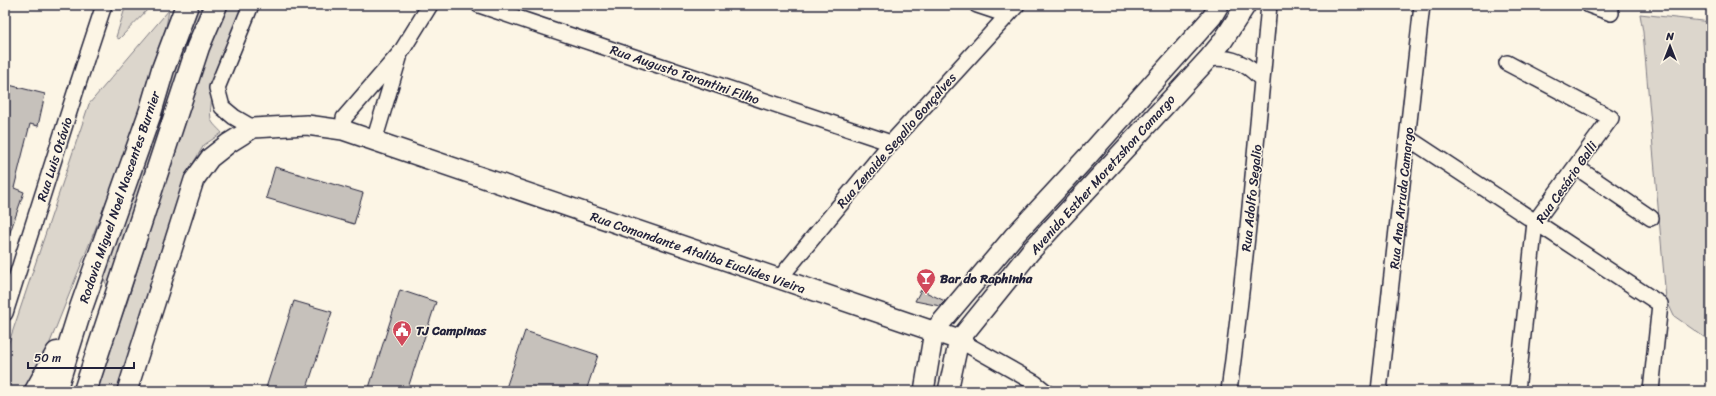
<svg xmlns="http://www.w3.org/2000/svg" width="1716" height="396" font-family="Sriracha,sans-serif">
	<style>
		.green { fill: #dcd6cc; stroke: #7f7c84 }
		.building { fill: #c6c1bb; stroke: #22223b }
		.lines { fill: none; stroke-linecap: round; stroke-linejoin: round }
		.minor-casing { stroke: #22223b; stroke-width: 18 }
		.tertiary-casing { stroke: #22223b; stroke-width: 22 }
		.trunk-casing { stroke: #22223b; stroke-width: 25 }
		.minor { stroke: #fcf5e5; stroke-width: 15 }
		.tertiary { stroke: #fcf5e5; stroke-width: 19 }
		.trunk { stroke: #fcf5e5; stroke-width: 22 }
		.labels { text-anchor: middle; stroke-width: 3; stroke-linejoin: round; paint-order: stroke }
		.street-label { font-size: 13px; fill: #22223b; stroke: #fcf5e5 }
		.poi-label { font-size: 13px; font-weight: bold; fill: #22223b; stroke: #fcf5e5; text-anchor: start }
	</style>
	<rect width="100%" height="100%" fill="#fcf5e5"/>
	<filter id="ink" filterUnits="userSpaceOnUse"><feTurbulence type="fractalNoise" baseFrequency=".025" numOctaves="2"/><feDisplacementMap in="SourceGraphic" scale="8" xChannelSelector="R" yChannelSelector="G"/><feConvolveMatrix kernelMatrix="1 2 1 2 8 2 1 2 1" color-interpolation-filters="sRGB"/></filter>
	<g filter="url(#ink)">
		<!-- green -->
		<path class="green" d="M 126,5 L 152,5 L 119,39 L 116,37 Z
			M 195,5 L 209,5 L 109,290 L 103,277 Z
			M 225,5 L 246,5 C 236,31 206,93 211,119 C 212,124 219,129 222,133 L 204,145 L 189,170 L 119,391 L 93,391 L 127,303 L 189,106 Z
			M 169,10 L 163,44 L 120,167 L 49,345 C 43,358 32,384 18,390 C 14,392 9,391 5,391 L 5,354 L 89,104 Z
			M 1640,14 L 1711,22 L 1711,342 L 1674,316 L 1666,299 L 1643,32 Z"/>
		<!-- building -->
		<path class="building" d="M 5,84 L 45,94 L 38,126 L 30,124 L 14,188 L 24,192 L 7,241 L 5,241 Z
			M 275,167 L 363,193 L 354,224 L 266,198 Z
			M 400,290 L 436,302 L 407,391 L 368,391 Z
			M 921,290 L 945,301 L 940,306 L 915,301 Z
			M 294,301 L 332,312 L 306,391 L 265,391 Z
			M 525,331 L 598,355 L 586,391 L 505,391 Z"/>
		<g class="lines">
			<defs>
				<path id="minor" d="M 251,5 L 217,88 L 222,107 L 234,117 L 253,128
					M 479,5 L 891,143
					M 977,5 L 1007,15
					M 1589,5 L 1611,13
					M 1208,59 C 1231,56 1247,63 1262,80
					M 1507,63 L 1611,118 L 1535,222 L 1517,391
					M 343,130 L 344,118 L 401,52 L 430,5
					M 1408,138 L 1660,304 L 1651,391
					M 374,141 L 399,58
					M 1576,167 L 1651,218
					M 779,279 L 891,143 L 1017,5
					M 5,313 L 75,93 L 104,5
					M 959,340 L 1035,383 L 1045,391
					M 1229,391 C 1246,263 1257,134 1269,5
					M 1379,391 L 1422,5"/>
				<path id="tertiary" d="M 127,391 L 194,180 L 210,158 L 229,143 L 253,128 L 307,125 L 343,130 L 959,340
					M 924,391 L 934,331 L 1013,237 L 1087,157 L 1212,17 L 1219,5
					M 948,391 L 959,340 L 1030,252 L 1208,59 L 1222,42 L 1246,5"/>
				<path id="trunk" d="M 36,391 L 57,353
					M 55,391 L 81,308 L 150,113 L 163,69 L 187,5
					M 85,391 L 198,47 L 216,5"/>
			</defs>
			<!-- minor casing -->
			<use href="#minor" class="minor-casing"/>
			<!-- tertiary casing -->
			<use href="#tertiary" class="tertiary-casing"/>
			<!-- trunk casing -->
			<use href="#trunk" class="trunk-casing"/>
			<!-- minor -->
			<use href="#minor" class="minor"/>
			<!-- tertiary -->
			<use href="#tertiary" class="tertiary"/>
			<!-- trunk -->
			<use href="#trunk" class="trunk"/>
		</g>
	</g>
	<!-- icons -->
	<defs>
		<symbol id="bar-pin" viewBox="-11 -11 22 30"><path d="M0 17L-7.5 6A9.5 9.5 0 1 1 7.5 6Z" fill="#d1495b" stroke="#fcf5e5"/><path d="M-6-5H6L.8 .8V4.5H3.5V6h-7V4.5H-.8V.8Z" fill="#fff"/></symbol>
		<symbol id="civic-pin" viewBox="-11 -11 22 30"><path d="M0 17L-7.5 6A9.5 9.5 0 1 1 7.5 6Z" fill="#d1495b" stroke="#fcf5e5"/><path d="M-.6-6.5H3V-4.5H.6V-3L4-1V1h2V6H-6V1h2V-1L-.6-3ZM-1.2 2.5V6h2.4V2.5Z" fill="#fff"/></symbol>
	</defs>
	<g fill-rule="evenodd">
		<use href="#bar-pin" x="915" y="267" width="22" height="30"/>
		<use href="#civic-pin" x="391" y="319" width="22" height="30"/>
	</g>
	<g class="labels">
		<!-- street labels -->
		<g class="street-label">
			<text transform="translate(685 74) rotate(19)" y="5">Rua Augusto Tarantini Filho</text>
			<text transform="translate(896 140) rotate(-49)" y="5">Rua Zenaide Segalio Gonçalves</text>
			<text transform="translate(54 159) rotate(-72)" y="5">Rua Luis Otávio</text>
			<text transform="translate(1102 174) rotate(-48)" y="5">Avenida Esther Moretzshon Camargo</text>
			<text transform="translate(1566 182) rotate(-55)" y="5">Rua Cesário Galli</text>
			<text transform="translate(119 197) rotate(-71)" y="5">Rodovia Miguel Noel Nascentes Burnier</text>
			<text transform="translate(1251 198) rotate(-84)" y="5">Rua Adolfo Segalio</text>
			<text transform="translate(1401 198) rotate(-84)" y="5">Rua Ana Arruda Camargo</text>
			<text transform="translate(698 252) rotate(19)" y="5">Rua Comandante Ataliba Euclides Vieira</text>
		</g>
		<!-- poi labels -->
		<g class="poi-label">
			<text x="940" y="283">Bar do Raphinha</text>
			<text x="416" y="335">TJ Campinas</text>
		</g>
	</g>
	<!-- margin -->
	<rect width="1716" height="396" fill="none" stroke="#fcf5e5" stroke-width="20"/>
	<rect x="10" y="10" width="1696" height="376" fill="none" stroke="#22223b" stroke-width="1.5" filter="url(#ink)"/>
	<!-- north arrow -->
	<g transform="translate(1670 46)" stroke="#fcf5e5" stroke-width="3" paint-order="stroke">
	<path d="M0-3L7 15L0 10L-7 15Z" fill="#22223b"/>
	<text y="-6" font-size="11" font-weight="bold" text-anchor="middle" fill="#22223b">N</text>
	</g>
	<!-- scale -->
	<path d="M28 362v6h106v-6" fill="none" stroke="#22223b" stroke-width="2"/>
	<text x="34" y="362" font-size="12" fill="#22223b" stroke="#fcf5e5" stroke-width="3" paint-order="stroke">50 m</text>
</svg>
